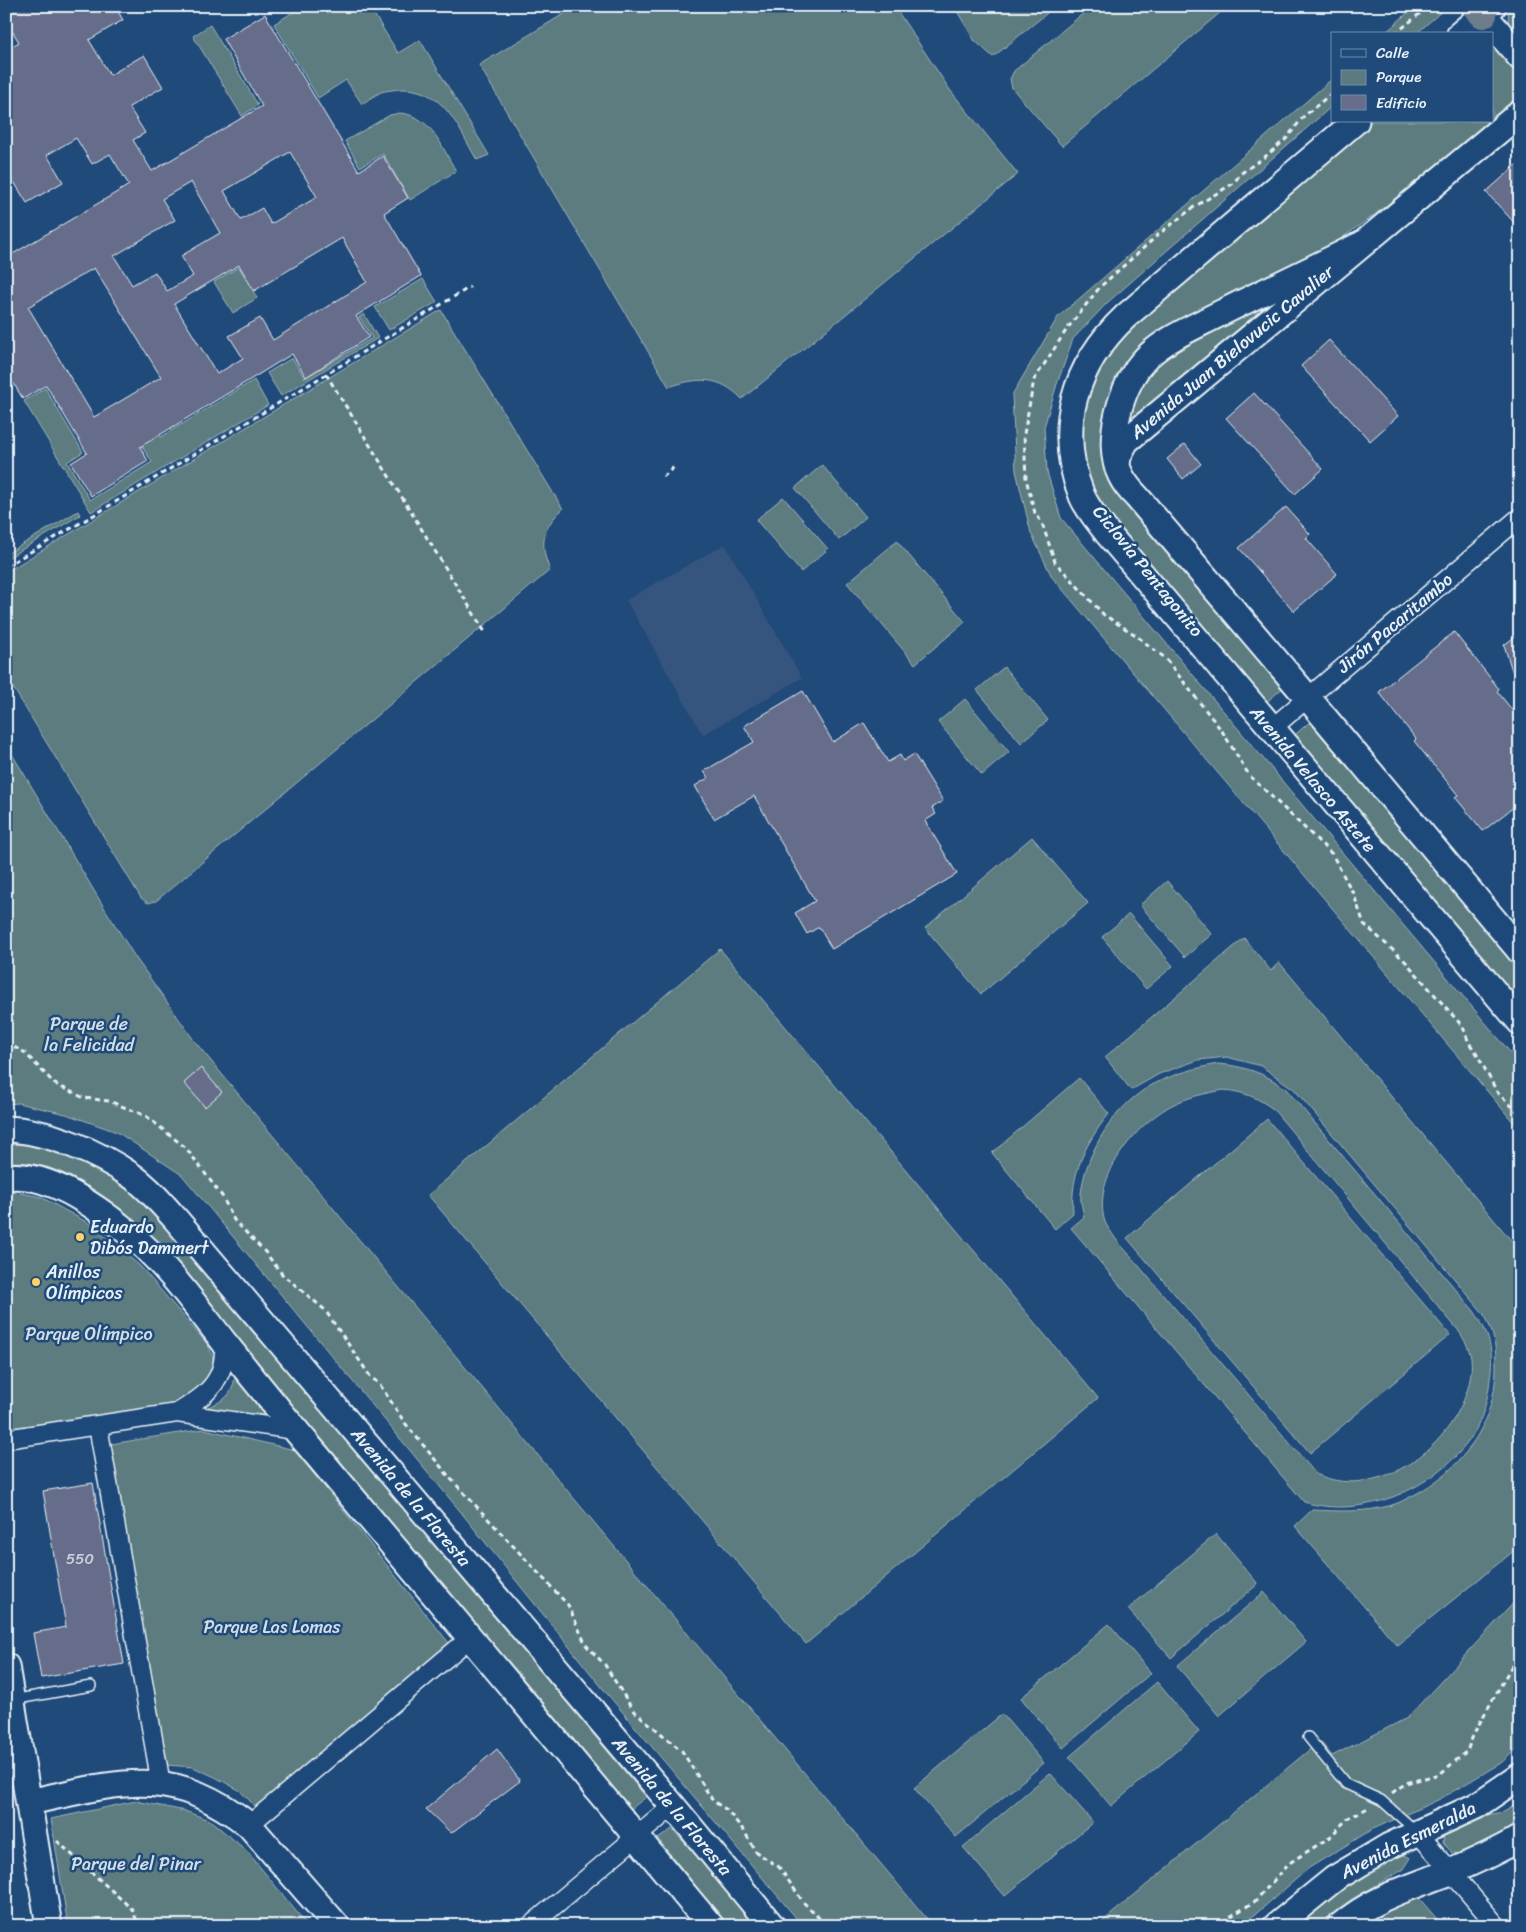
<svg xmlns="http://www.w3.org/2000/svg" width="1526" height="1932" font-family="Sriracha,sans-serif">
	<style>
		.built { fill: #34547f }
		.green { fill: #5b7b7f; stroke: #a2b6bc; fill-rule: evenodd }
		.building { fill: #666d8a; stroke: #e8f1f8; fill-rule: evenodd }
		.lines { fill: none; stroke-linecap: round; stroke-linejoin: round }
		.lane-casing { stroke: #e8f1f8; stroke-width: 12 }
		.street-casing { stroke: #e8f1f8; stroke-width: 21 }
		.secondary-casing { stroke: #e8f1f8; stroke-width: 29 }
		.highway-casing { stroke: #e8f1f8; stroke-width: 31 }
		.path { stroke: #e8f1f8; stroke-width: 3; stroke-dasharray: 5 4; stroke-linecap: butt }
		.lane { stroke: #1f4a7a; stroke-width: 9 }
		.street { stroke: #1f4a7a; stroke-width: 18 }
		.secondary { stroke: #1f4a7a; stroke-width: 25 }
		.highway { stroke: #6d7d8c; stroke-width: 28 }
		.poi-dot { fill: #ffd166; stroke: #1f4a7a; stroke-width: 2 }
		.labels { text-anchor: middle; stroke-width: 5; stroke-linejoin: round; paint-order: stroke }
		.number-label { font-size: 15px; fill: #c8d0dc }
		.street-label { font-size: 18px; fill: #e8f1f8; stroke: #1f4a7a }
		.park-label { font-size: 18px; fill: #d3dfe6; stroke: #1f4a7a }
		.poi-label { font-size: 18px; fill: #e8f1f8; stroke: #1f4a7a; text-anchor: start }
	</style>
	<rect width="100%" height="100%" fill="#1f4a7a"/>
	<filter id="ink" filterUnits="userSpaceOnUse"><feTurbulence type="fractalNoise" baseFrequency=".02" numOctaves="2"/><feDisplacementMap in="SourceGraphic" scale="10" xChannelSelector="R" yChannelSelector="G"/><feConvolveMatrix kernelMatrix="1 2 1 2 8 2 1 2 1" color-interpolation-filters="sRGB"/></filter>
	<g filter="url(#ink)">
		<!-- built -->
		<path class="built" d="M 725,544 L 802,678 L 703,735 L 626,600 Z"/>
		<!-- green -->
		<path class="green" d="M 303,6 L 369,6 L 398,53 L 420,40 L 489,155 L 477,160 C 458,128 444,87 400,89 C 394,90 388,90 381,92 C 375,95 368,100 362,104 L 346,80 L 318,98 L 274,24 Z
			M 577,6 L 894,6 L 950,90 L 1018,174 L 742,399 C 720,376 698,377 669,387 L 479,65 Z
			M 954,6 L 1053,6 L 1046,14 L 993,57 L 974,40 Z
			M 1092,6 L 1228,6 L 1062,146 L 1012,88 L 1010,79 L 1014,71 Z
			M 1415,6 L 1436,6 L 1443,10 L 1416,34 L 1384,34 Z
			M 1513,6 L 1520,6 L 1520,41 L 1509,27 L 1508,10 Z
			M 210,25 L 258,105 L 242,116 L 193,36 Z
			M 1492,36 L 1520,70 L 1520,98 L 1492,121 Z
			M 1332,79 L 1332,106 L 1107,303 L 1073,339 L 1057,384 L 1044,427 L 1047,472 L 1061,518 L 1520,1064 L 1520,1130 L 1052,577 L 1031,533 L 1016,471 L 1012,395 L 1058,317 Z
			M 400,113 C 432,116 441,146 456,171 L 410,200 L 383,154 L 360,167 L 345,141 L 390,115 Z
			M 1372,121 L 1491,121 L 1373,216 L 1336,242 L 1294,266 L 1172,326 L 1105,438 L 1285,686 L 1262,706 L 1100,507 L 1085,469 L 1082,441 L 1083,415 L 1089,391 L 1099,366 L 1133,323 Z
			M 239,267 L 257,298 L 233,313 L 214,282 Z
			M 423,279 L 437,302 L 389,330 L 375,307 Z
			M 1282,296 L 1124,432 L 1132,395 L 1166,351 Z
			M 441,310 L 563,509 C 542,527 539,545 550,570 L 156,901 L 148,903 L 141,898 L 6,676 L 6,572 Z
			M 364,314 L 378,338 L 281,396 L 267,373 L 292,358 L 305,378 L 372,338 L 359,317 Z
			M 254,380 L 268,405 L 91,512 L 24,401 L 45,388 L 83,452 L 67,462 L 90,500 L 152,462 L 136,437 L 154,426 L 161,437 Z
			M 822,465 L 866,517 L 839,540 L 795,488 Z
			M 783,497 L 828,549 L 801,572 L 756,520 Z
			M 78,511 L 80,515 L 6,559 L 6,554 Z
			M 897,541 L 965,622 L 915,664 L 847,583 Z
			M 1004,667 L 1048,720 L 1021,743 L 977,690 Z
			M 965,699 L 1009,752 L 982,775 L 938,722 Z
			M 1312,720 L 1520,966 L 1520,1012 L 1290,739 Z
			M 6,744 L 105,909 L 135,957 L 196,1043 L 571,1495 L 933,1926 L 803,1926 L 604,1690 L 460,1511 L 182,1175 L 117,1132 L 66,1114 L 18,1103 L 6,1104 Z
			M 1032,837 L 1088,903 L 981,994 L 925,928 Z
			M 1167,881 L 1212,934 L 1185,957 L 1140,905 Z
			M 1129,914 L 1173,966 L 1146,989 L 1102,937 Z
			M 1244,938 L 1271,971 L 1279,962 L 1520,1251 L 1520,1546 L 1397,1645 L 1295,1526 L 1312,1510 C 1339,1511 1365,1513 1392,1505 C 1399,1503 1406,1499 1412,1496 C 1461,1471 1495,1425 1496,1369 C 1496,1346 1495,1335 1484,1314 L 1294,1089 L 1261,1066 L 1227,1057 L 1198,1060 L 1159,1074 L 1131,1090 L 1105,1057 Z
			M 720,949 L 1098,1398 L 806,1644 L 428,1195 Z
			M 1218,1064 C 1244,1066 1265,1073 1286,1089 L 1474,1311 C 1490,1334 1494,1352 1490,1379 C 1488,1402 1480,1428 1465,1446 C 1428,1491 1361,1519 1304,1502 L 1071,1228 L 1084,1217 C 1083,1210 1080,1202 1081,1194 C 1085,1153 1115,1105 1152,1085 C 1173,1074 1196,1068 1218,1064 ZM 1224,1090 C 1244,1092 1257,1097 1273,1109 L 1458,1330 C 1464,1339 1469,1347 1471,1358 C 1473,1373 1468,1392 1461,1406 C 1437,1457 1372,1500 1316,1474 L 1115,1238 C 1112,1233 1107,1227 1105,1222 C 1091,1178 1136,1124 1172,1105 C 1188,1097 1206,1093 1224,1090 Z
			M 1079,1078 L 1109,1114 C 1085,1143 1070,1175 1073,1213 L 1055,1229 L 992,1153 Z
			M 1267,1119 L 1450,1335 L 1310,1453 L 1127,1238 Z
			M 6,1144 L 30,1145 L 84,1160 L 146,1201 L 646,1797 L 627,1812 L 178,1269 L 127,1214 L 73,1182 L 6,1167 Z
			M 6,1190 L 41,1197 L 90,1224 L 140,1266 L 208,1345 C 210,1350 213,1355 213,1360 C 213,1380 193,1394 179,1404 L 6,1429 Z
			M 236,1369 L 276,1418 L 199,1411 C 225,1399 233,1400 236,1369 Z
			M 204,1429 L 295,1450 L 449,1643 L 258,1809 L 239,1790 L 215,1777 L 193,1767 L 166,1765 L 111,1444 Z
			M 1216,1534 L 1258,1584 L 1171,1658 L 1128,1609 Z
			M 1264,1592 L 1306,1642 L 1219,1716 L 1177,1666 Z
			M 1520,1596 L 1520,1746 L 1501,1763 L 1440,1799 L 1371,1830 L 1309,1868 L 1242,1926 L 1097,1926 L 1320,1741 L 1332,1756 L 1407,1718 Z
			M 1109,1624 L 1151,1673 L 1063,1748 L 1021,1698 Z
			M 1157,1682 L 1199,1732 L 1111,1806 L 1069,1757 Z
			M 1002,1714 L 1044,1763 L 956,1837 L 914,1788 Z
			M 1050,1773 L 1093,1822 L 1005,1896 L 963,1847 Z
			M 136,1801 L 185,1811 L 211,1821 L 247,1851 L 308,1926 L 68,1926 L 51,1819 Z
			M 1520,1802 L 1520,1826 L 1461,1854 L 1452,1853 L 1443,1842 L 1444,1834 L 1491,1814 L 1504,1812 Z
			M 672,1829 L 759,1926 L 728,1926 L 658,1839 Z
			M 1399,1853 L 1411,1858 L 1404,1869 L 1353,1899 L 1322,1926 L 1294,1926 L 1332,1893 Z
			M 1412,1890 L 1443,1926 L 1369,1926 Z"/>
		<!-- building -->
		<path class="building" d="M 22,6 L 115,6 L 123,20 L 89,40 L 110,75 L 144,55 L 163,87 L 129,107 L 145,133 L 133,140 L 152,171 L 262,106 L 223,39 L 265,14 L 359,171 L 383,156 L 408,198 L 384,213 L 421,276 L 356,316 L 369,337 L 306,377 L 292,354 L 140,447 L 148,461 L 91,496 L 71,463 L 87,453 L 46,385 L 23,399 L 6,371 L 6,258 L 129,185 L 110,154 L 92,164 L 76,138 L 47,155 L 63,182 L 27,203 L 11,177 L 6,180 L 6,50 L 19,42 L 6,21 L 6,15 ZM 290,152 L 317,197 L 271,224 L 262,208 L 241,220 L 224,191 ZM 191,182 L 220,233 L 181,256 L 193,276 L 167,291 L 155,272 L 132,285 L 114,256 L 175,220 L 162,199 ZM 342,238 L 367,282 L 273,340 L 260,318 L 229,336 L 243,358 L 217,374 L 174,304 L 239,265 L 254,291 ZM 94,268 L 161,377 L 94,417 L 28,307 Z
			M 1520,162 L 1520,229 L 1486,192 Z
			M 1329,340 L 1398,416 L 1370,441 L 1301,366 Z
			M 1254,393 L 1323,469 L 1295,494 L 1226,418 Z
			M 1185,444 L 1201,464 L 1183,479 L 1167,459 Z
			M 1286,507 L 1310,534 L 1306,538 L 1337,574 L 1294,611 L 1239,548 Z
			M 1454,632 L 1499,689 L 1497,691 L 1520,720 L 1520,802 L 1483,831 L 1455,797 L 1458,795 L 1414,741 L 1416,739 L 1379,692 Z
			M 1520,633 L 1520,683 L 1516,683 L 1504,645 Z
			M 803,691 L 833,742 L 864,723 L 888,762 L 900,755 L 903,761 L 914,754 L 943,801 L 932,808 L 936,814 L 925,821 L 957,874 L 832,949 L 819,927 L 807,934 L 795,913 L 815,901 L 754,796 L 714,819 L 695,786 L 708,778 L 704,771 L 754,742 L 744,726 Z
			M 201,1068 L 222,1092 L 205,1107 L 184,1083 Z
			M 93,1483 L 124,1664 L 41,1678 L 33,1633 L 66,1627 L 43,1491 Z
			M 497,1749 L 520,1781 L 451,1833 L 426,1809 Z"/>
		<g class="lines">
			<defs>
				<path id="lane" d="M 12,1700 L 91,1686
					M 1308,1737 L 1346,1784 L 1381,1800 L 1416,1831"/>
				<path id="street" d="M 1271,729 L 1520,517
					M 177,1413 C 195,1402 214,1391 221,1370 C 224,1362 224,1352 225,1343
					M 98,1426 L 161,1784
					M 6,1439 L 177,1413 L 295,1430
					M 249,1825 L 471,1637
					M 1418,1833 L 1497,1926
					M 530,1926 L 673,1806"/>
				<path id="secondary" d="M 1483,14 L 1520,57
					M 1460,34 L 1493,6
					M 1356,121 L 1126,316 C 1074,365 1055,428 1082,496 C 1088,510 1099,522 1108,534 L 1520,1022
					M 1358,246 C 1312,269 1265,291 1219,314 C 1194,327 1167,338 1147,357 C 1121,382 1104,443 1121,476 C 1125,484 1131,491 1137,497 L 1308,698 L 1520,951
					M 1117,465 L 1118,456 L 1126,441 L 1520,113
					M 6,1129 C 47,1130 99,1153 132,1176 C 150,1189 165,1207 179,1223 L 673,1806 L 772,1926
					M 6,1177 C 49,1171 100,1209 131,1235 C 167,1265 195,1305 224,1342 C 252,1377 281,1413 310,1447 C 444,1606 578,1766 711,1926
					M 6,1666 L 49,1926
					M 29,1802 C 118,1783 169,1763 249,1825 L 337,1926
					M 1276,1926 L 1334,1879 L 1389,1846 L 1476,1806 L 1520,1776
					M 1340,1926 C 1372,1898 1411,1887 1450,1872 C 1474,1862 1498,1851 1520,1838"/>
				<path id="highway" d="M 1476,6 L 1483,14"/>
			</defs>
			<!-- lane casing -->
			<use href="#lane" class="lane-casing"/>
			<!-- street casing -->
			<use href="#street" class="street-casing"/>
			<!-- secondary casing -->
			<use href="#secondary" class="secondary-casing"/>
			<!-- highway casing -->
			<use href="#highway" class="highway-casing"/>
			<!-- path -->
			<path class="path" d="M 1395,34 L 1429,6
				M 1332,93 L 1304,116 L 1286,139 L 1266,156 L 1240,174 L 1234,183 L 1194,207 L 1159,234 L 1100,287 L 1067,329 L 1034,380 L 1024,434 L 1026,479 L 1035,513 L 1042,523 L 1055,562 L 1104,615 L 1134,634 L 1165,658 L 1222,731 L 1249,775 L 1332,854 L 1354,895 L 1364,924 L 1406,962 L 1463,1027 L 1469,1043 L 1476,1052 L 1497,1092 L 1520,1114
				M 326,374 L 485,632
				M 663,477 L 675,466
				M 6,566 L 94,515 L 470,287
				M 6,1043 L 24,1052 L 55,1084 L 84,1098 L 109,1101 L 146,1116 L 186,1148 L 222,1196 L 234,1220 L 265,1252 L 282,1274 L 325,1310 L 370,1376 L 380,1385 L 405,1423 L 451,1479 L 568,1605 L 586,1645 L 605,1665 L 633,1710 L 682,1751 L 713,1801 L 727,1810 L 744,1831 L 756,1852 L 779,1867 L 804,1903 L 819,1918 L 823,1926
				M 1392,1793 L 1406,1783 L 1440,1774 L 1467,1751 L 1474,1733 L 1515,1660 L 1520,1655
				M 57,1841 L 132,1909 L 139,1926
				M 1215,1926 L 1254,1902 L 1291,1862 L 1330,1837 L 1348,1818 L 1368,1808"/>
			<!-- lane -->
			<use href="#lane" class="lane"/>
			<!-- street -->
			<use href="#street" class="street"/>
			<!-- secondary -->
			<use href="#secondary" class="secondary"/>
			<!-- highway -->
			<use href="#highway" class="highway"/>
		</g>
	</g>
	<!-- markers -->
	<g class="poi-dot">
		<circle cx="80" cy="1237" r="5"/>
		<circle cx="36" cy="1282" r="5"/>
	</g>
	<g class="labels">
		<!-- number labels -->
		<g class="number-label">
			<text x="80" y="1564">550</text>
		</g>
		<!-- street labels -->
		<g class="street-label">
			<text transform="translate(1232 352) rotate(-40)" y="6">Avenida Juan Bielovucic Cavalier</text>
			<text transform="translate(1148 571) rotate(51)" y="6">Ciclovía Pentagonito</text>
			<text transform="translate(1395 623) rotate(-40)" y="6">Jirón Pacaritambo</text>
			<text transform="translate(1313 779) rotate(50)" y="6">Avenida Velasco Astete</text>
			<text transform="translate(411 1497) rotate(50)" y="6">Avenida de la Floresta</text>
			<text transform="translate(672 1806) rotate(50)" y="6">Avenida de la Floresta</text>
			<text transform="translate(1408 1840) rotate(-27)" y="6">Avenida Esmeralda</text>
		</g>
		<!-- park labels -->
		<g class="park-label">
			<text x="89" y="1030">Parque de<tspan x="89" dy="21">la Felicidad</tspan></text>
			<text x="89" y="1340">Parque Olímpico</text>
			<text x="272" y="1633">Parque Las Lomas</text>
			<text x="136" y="1870">Parque del Pinar</text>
		</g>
		<!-- poi labels -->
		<g class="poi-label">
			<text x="90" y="1233">Eduardo<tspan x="90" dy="21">Dibós Dammert</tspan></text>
			<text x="46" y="1278">Anillos<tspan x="46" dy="21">Olímpicos</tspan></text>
		</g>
	</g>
	<!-- margin -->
	<rect width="1526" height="1932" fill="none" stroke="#1f4a7a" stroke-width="25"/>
	<rect x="12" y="12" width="1501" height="1907" fill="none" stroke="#e8f1f8" stroke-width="2" filter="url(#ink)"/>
	<!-- legend -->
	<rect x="1331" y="32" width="162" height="90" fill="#1f4a7a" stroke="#6f8dac"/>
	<rect x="1341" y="49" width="25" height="8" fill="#1f4a7a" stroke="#6f8dac"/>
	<text x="1376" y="58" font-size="15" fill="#e8f1f8">Calle</text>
	<rect x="1341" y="70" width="25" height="15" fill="#5b7b7f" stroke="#6f8dac"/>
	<text x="1376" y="82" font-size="15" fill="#e8f1f8">Parque</text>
	<rect x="1341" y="95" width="25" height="15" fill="#666d8a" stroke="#6f8dac"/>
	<text x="1376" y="108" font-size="15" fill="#e8f1f8">Edificio</text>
</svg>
